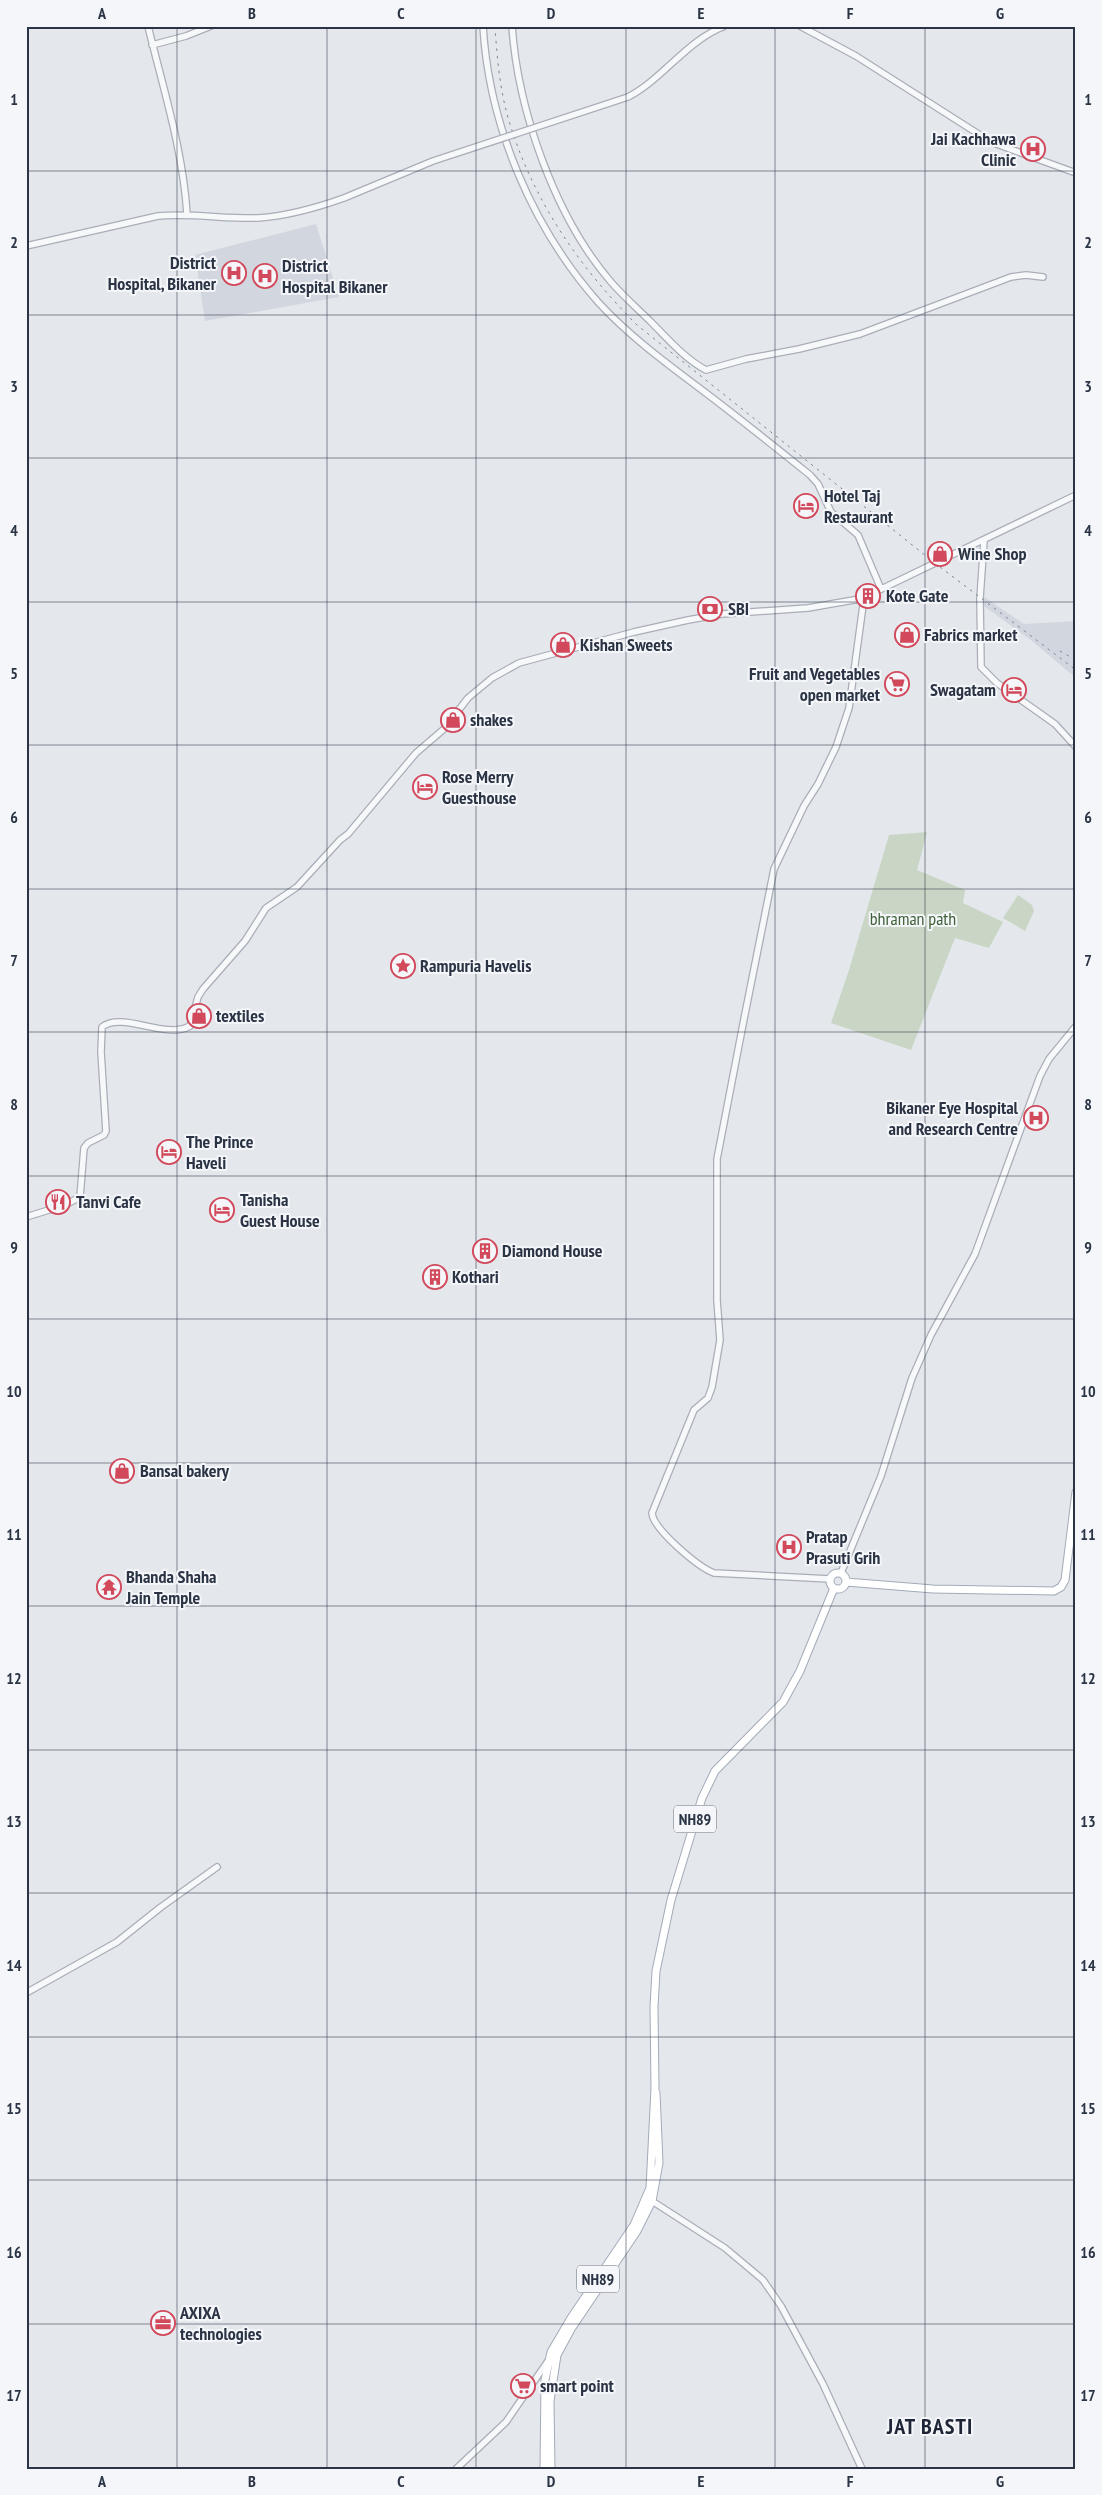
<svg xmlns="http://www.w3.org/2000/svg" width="1102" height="2495" font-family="'PT Sans Narrow',sans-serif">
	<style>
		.built { fill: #d2d6de }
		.green { fill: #c9d6c5 }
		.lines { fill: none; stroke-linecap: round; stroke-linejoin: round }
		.minor-casing { stroke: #a9aeb7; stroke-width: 8 }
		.major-casing { stroke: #a3abb8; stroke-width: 9 }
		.minor { stroke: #f7f8fa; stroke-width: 5.5 }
		.major { stroke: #fff; stroke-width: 7 }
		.rail { stroke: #7d8696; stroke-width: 1; stroke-dasharray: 2.5 5; stroke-linecap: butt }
		.minor-bridge-casing { stroke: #a9aeb7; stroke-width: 8; stroke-linecap: butt }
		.minor-bridge { stroke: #f7f8fa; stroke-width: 5.5 }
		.grid { fill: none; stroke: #2b3445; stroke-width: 1; stroke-opacity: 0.55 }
		.labels { text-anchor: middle; stroke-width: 4; stroke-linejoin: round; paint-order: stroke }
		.shield { fill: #f4f6f9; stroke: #676e7b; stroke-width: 1 }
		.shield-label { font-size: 16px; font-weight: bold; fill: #2b3445 }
		.poi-label { font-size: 18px; font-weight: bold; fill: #2b3445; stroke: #f4f6f9; text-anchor: start }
		.park-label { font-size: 18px; fill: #3f6138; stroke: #f4f6f9 }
		.district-label { font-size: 22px; font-weight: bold; letter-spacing: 1px; fill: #1d2536; stroke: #f4f6f9 }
		.neatline { fill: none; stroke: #2b3445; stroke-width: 2 }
		.grid-label { font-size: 16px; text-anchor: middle; font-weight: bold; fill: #2b3445 }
	</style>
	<rect width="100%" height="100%" fill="#e4e7ec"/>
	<!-- built -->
	<path class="built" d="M 316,224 L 339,297 L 205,321 L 195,255 Z
		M 984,597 L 1024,624 L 1076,621 L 1076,678 L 1032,641 L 984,606 Z"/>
	<!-- green -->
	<path class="green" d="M 927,832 L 917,870 L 965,890 L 963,903 L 1003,922 L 989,948 L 955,938 L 911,1050 L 831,1023 L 849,970 L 889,835 Z
		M 1018,895 L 1032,905 L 1034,911 L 1025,931 L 1003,918 Z"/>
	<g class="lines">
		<defs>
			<path id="minor" d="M 148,26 C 163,88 183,150 187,214
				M 483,26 C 489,126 532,227 598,302 C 628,335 666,363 702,390 C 739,418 774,446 810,475 L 818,484 L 831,512 L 858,535 L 881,589
				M 512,26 C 518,111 555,217 611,282 C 624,297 638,309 652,323 C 668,339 685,359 706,370 L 746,359 L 799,349 L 860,334 L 1011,277 L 1026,275 L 1043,277
				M 800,26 L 856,56 L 991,142 L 1076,173
				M 152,45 L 186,36 L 211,26
				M 26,246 L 158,216 C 192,213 225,219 258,218 C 288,216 316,208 344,198
				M 984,541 L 980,598 L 981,667 L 997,683 L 1055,724 L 1076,747
				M 871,594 L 1076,495
				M 26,1217 L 65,1205 L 80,1197 L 84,1148 L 88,1143 L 104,1135 L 106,1131 L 101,1052 L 102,1027 C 122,1011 166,1040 190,1026 L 198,997 L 203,989 L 245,941 L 266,908 L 297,887 L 340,840 L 348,834 L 416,753 L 444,729 L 468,698 L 492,678 L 519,663 L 634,632 L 688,620 L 722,614 L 808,608 L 865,598
				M 841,1573 L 881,1476 L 912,1378 L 931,1335 L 975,1254 L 1040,1076 L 1049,1059 L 1076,1026
				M 830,1579 L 714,1573 C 698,1567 653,1529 652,1513 L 694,1410 L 708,1398 L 712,1387 L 720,1340 L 717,1300 L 717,1159 L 744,1019 L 774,869 L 804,806 L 818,784 L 836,747 L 849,708 L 864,598
				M 26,1993 L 117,1942 L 161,1907 L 217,1867
				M 652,2201 L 725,2248 L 763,2280 L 781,2306 L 823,2384 L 862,2469
				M 456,2469 L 506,2422 L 548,2361"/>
			<path id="major" d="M830 1581a8 8 0 1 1 16 0a8 8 0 1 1-16 0Z
				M 846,1582 L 933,1589 L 1054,1591 L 1061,1587 L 1065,1580 L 1076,1492
				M 544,2469 L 545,2380 L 551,2352 L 571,2318 L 634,2225 L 650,2188 L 655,2088 L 654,2007 L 656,1971 L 671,1900 L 702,1798 L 715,1771 L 783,1702 L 800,1671 L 834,1588
				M 551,2469 L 550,2401 L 557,2355 L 571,2329 L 637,2231 L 652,2201 L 659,2163 L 656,2093"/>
		</defs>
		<!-- minor casing -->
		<use href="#minor" class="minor-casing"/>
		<!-- major casing -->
		<use href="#major" class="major-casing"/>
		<!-- minor -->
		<use href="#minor" class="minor"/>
		<!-- major -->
		<use href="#major" class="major"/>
		<!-- rail -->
		<path class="rail" d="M 495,26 C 497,58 500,93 510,124 C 534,202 580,268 637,325 L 936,564 L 1076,670
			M 1060,651 L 1076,660"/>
		<defs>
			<path id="minor-bridge" d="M 344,198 L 433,161 L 628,97 C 663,79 687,40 725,26"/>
		</defs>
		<!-- minor-bridge casing -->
		<use href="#minor-bridge" class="minor-bridge-casing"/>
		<!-- minor-bridge -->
		<use href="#minor-bridge" class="minor-bridge"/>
	</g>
	<!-- grid -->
	<path class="grid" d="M 177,26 L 177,2469M 327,26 L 327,2469M 476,26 L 476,2469M 626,26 L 626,2469M 775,26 L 775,2469M 925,26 L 925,2469M 26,171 L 1076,171M 26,315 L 1076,315M 26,458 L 1076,458M 26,602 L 1076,602M 26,745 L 1076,745M 26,889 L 1076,889M 26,1032 L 1076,1032M 26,1176 L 1076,1176M 26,1319 L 1076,1319M 26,1463 L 1076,1463M 26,1606 L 1076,1606M 26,1750 L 1076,1750M 26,1893 L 1076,1893M 26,2037 L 1076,2037M 26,2180 L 1076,2180M 26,2324 L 1076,2324"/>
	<!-- icons -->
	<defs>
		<symbol id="hospital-ring" viewBox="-11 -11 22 22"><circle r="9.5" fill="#f4f6f9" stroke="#d1495b" stroke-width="1.5"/><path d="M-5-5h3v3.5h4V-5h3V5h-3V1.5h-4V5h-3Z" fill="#d1495b"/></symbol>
		<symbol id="hotel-ring" viewBox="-11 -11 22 22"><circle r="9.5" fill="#f4f6f9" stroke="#d1495b" stroke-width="1.5"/><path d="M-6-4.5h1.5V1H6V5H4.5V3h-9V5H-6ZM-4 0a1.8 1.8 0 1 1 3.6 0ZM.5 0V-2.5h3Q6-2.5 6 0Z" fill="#d1495b"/></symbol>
		<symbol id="shop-ring" viewBox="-11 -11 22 22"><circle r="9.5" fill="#f4f6f9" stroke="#d1495b" stroke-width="1.5"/><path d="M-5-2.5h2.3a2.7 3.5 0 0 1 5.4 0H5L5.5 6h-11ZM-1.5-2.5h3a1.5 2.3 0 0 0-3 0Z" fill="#d1495b"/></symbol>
		<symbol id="building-ring" viewBox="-11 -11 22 22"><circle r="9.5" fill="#f4f6f9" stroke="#d1495b" stroke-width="1.5"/><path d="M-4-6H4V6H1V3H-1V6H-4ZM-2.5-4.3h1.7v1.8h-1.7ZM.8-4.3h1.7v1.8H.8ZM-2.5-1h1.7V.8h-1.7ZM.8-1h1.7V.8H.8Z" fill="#d1495b"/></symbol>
		<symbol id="bank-ring" viewBox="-11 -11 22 22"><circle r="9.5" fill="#f4f6f9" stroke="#d1495b" stroke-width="1.5"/><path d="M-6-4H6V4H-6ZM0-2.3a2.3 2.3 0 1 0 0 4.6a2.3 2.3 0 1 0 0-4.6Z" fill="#d1495b"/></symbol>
		<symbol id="supermarket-ring" viewBox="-11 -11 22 22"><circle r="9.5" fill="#f4f6f9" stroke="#d1495b" stroke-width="1.5"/><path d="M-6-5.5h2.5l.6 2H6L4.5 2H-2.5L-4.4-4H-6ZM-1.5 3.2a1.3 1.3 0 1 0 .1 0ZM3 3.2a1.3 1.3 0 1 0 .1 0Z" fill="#d1495b"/></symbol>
		<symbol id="sight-ring" viewBox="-11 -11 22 22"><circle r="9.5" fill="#f4f6f9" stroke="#d1495b" stroke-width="1.5"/><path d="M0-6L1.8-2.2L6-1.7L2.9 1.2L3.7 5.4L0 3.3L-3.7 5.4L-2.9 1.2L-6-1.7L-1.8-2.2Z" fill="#d1495b"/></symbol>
		<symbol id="restaurant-ring" viewBox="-11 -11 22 22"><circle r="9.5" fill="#f4f6f9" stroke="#d1495b" stroke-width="1.5"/><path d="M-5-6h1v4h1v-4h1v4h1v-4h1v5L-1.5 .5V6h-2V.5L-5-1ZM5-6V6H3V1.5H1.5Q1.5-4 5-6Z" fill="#d1495b"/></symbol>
		<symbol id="temple-ring" viewBox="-11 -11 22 22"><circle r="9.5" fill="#f4f6f9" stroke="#d1495b" stroke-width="1.5"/><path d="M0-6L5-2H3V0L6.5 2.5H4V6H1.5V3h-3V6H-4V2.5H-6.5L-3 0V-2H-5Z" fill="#d1495b"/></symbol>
		<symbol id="office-ring" viewBox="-11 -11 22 22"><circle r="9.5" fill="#f4f6f9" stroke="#d1495b" stroke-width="1.5"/><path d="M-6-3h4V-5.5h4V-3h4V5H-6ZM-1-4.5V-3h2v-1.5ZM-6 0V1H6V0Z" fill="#d1495b"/></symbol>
	</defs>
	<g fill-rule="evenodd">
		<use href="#hospital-ring" x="1019" y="135" width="28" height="28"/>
		<use href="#hospital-ring" x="220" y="259" width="28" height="28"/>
		<use href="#hospital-ring" x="251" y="262" width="28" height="28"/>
		<use href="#hotel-ring" x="792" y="492" width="28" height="28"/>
		<use href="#shop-ring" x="926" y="540" width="28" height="28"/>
		<use href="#building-ring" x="854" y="582" width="28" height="28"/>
		<use href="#bank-ring" x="696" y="595" width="28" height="28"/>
		<use href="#shop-ring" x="893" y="621" width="28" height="28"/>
		<use href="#shop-ring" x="549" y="631" width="28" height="28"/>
		<use href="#supermarket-ring" x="883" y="670" width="28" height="28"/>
		<use href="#hotel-ring" x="1000" y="676" width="28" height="28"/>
		<use href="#shop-ring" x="439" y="706" width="28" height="28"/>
		<use href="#hotel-ring" x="411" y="773" width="28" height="28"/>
		<use href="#sight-ring" x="389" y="952" width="28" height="28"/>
		<use href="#shop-ring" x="185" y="1002" width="28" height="28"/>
		<use href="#hospital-ring" x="1022" y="1104" width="28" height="28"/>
		<use href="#hotel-ring" x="155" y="1138" width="28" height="28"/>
		<use href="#restaurant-ring" x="44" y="1188" width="28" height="28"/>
		<use href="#hotel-ring" x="208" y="1196" width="28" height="28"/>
		<use href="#building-ring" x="471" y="1237" width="28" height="28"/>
		<use href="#building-ring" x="421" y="1263" width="28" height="28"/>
		<use href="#shop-ring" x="108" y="1457" width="28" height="28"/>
		<use href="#hospital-ring" x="775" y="1533" width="28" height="28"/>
		<use href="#temple-ring" x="95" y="1573" width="28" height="28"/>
		<use href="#office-ring" x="149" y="2309" width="28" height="28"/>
		<use href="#supermarket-ring" x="509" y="2372" width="28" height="28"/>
	</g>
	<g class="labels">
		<!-- shield labels -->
		<g class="shield">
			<rect x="674" y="1805.5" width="42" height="27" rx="4"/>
			<rect x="577" y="2265.5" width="42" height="27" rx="4"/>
		</g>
		<g class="shield-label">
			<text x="695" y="1825">NH89</text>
			<text x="598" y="2285">NH89</text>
		</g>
		<!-- poi labels -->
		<g class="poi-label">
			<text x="1016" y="145" text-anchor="end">Jai Kachhawa<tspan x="1016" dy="21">Clinic</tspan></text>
			<text x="216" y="269" text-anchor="end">District<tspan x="216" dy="21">Hospital, Bikaner</tspan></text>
			<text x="282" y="272">District<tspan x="282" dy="21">Hospital Bikaner</tspan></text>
			<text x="824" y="502">Hotel Taj<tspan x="824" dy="21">Restaurant</tspan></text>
			<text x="958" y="560">Wine Shop</text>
			<text x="886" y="602">Kote Gate</text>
			<text x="728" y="615">SBI</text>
			<text x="924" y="641">Fabrics market</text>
			<text x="580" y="651">Kishan Sweets</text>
			<text x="880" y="680" text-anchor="end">Fruit and Vegetables<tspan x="880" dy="21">open market</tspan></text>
			<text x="996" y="696" text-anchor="end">Swagatam</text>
			<text x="470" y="726">shakes</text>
			<text x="442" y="783">Rose Merry<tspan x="442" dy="21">Guesthouse</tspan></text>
			<text x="420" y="972">Rampuria Havelis</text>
			<text x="216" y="1022">textiles</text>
			<text x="1018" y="1114" text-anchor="end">Bikaner Eye Hospital<tspan x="1018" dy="21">and Research Centre</tspan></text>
			<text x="186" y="1148">The Prince<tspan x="186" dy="21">Haveli</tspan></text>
			<text x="240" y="1206">Tanisha<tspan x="240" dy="21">Guest House</tspan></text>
			<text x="76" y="1208">Tanvi Cafe</text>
			<text x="502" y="1257">Diamond House</text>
			<text x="452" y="1283">Kothari</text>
			<text x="140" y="1477">Bansal bakery</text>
			<text x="806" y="1543">Pratap<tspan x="806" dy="21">Prasuti Grih</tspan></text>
			<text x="126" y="1583">Bhanda Shaha<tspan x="126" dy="21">Jain Temple</tspan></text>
			<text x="180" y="2319">AXIXA<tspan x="180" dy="21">technologies</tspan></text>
			<text x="540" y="2392">smart point</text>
		</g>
		<!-- park labels -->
		<g class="park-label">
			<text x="913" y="925">bhraman path</text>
		</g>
		<!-- district labels -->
		<g class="district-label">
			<text x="930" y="2434">JAT BASTI</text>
		</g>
	</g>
	<!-- border -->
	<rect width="1102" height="2495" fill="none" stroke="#f4f6f9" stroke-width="55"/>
	<rect x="28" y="28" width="1046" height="2440" class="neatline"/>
	<g class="grid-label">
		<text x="102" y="19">A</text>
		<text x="252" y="19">B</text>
		<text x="401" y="19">C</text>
		<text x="551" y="19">D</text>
		<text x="701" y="19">E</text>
		<text x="850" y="19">F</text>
		<text x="1000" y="19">G</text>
		<text x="14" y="105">1</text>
		<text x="1088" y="105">1</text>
		<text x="14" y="248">2</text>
		<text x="1088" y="248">2</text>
		<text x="14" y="392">3</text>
		<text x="1088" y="392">3</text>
		<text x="14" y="536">4</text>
		<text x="1088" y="536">4</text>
		<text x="14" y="679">5</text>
		<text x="1088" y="679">5</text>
		<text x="14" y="823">6</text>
		<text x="1088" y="823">6</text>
		<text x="14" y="966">7</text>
		<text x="1088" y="966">7</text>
		<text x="14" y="1110">8</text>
		<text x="1088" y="1110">8</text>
		<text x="14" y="1253">9</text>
		<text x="1088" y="1253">9</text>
		<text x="14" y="1397">10</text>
		<text x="1088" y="1397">10</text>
		<text x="14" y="1540">11</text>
		<text x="1088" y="1540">11</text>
		<text x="14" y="1684">12</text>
		<text x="1088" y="1684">12</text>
		<text x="14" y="1827">13</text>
		<text x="1088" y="1827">13</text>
		<text x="14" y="1971">14</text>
		<text x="1088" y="1971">14</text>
		<text x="14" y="2114">15</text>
		<text x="1088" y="2114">15</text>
		<text x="14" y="2258">16</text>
		<text x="1088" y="2258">16</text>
		<text x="14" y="2401">17</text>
		<text x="1088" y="2401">17</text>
		<text x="102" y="2487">A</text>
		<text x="252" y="2487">B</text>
		<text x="401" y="2487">C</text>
		<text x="551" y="2487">D</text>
		<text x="701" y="2487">E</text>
		<text x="850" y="2487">F</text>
		<text x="1000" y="2487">G</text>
	</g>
</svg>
